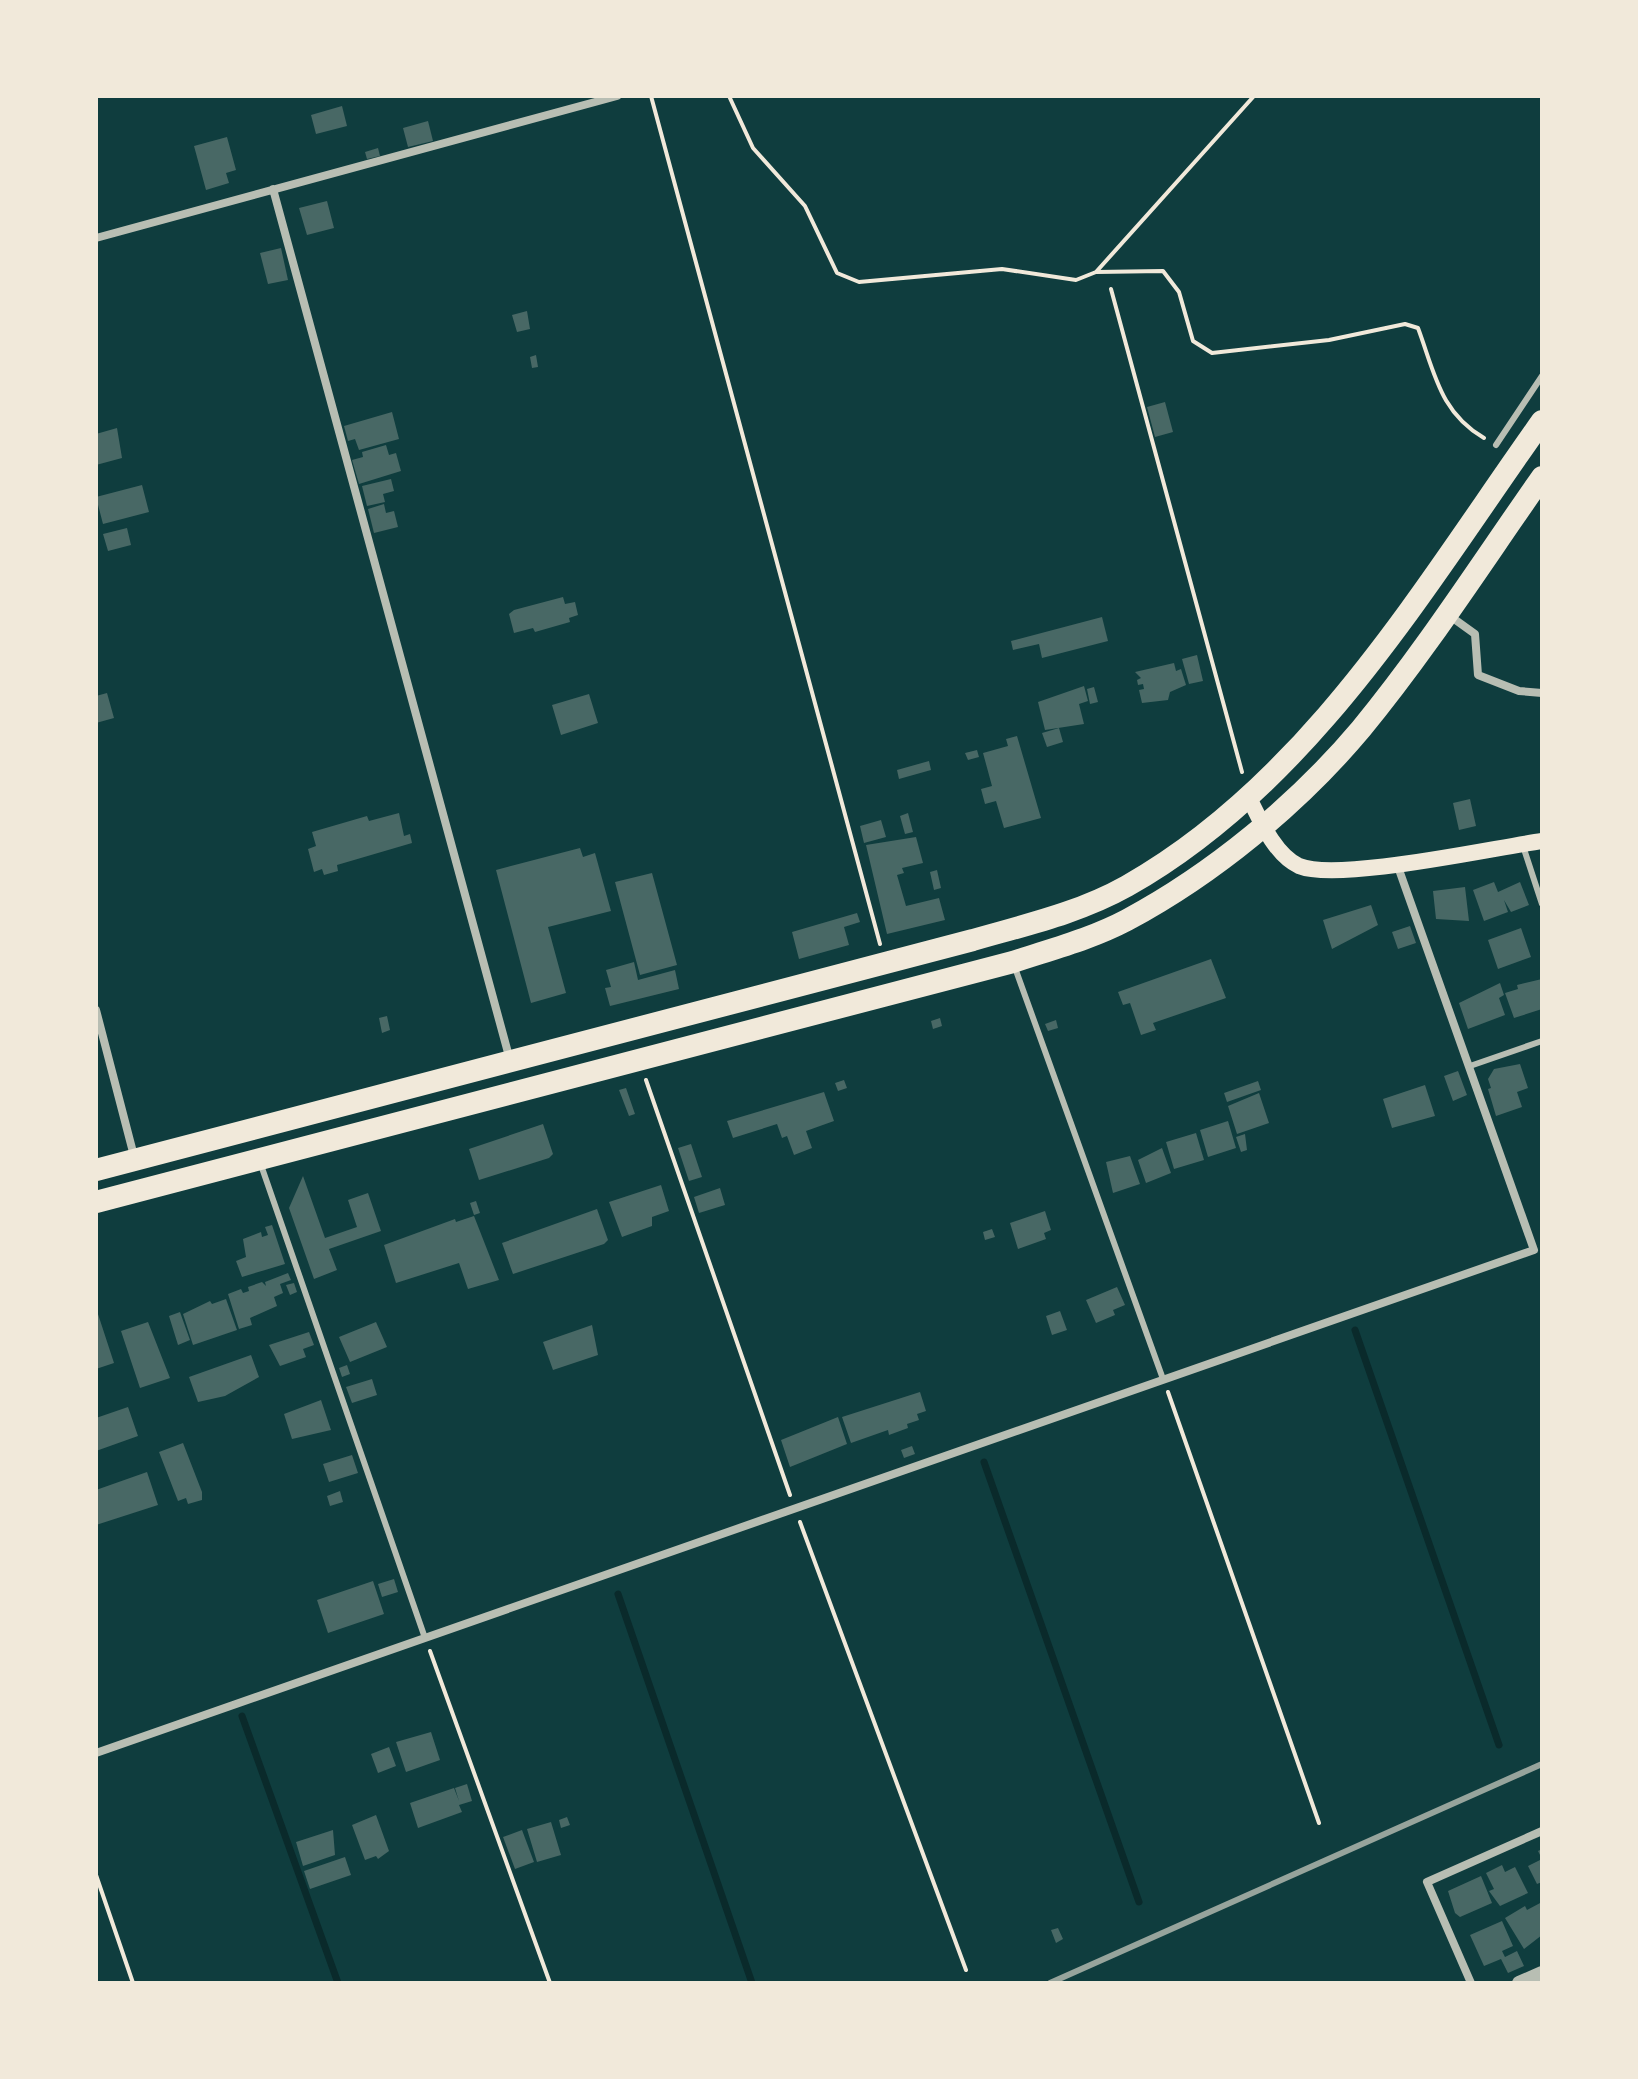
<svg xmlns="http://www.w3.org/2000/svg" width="1638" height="2079" font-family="Manrope,sans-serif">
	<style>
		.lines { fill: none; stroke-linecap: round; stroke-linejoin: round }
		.stream { stroke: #0a2a2b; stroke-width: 7 }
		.building { fill: #486865 }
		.path { stroke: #f1e9da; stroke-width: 4 }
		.service { stroke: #b8beb3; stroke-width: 6 }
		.minor { stroke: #b8beb3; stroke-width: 8 }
		.tertiary { stroke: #b8beb3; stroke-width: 14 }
		.secondary { stroke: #f1e9da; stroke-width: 16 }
		.trunk { stroke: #f1e9da; stroke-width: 22 }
		.rail { stroke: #97a49c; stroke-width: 6 }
	</style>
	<rect width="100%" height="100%" fill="#0f3d3e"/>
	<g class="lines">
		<!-- stream -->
		<path class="stream" d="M 1355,1330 L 1499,1745
			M 984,1462 L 1139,1902
			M 618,1594 L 752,1983
			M 242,1716 L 338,1983"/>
	</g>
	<!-- building -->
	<path class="building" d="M 342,106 L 347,126 L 316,134 L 311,115 Z
		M 428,121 L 433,141 L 408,147 L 403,128 Z
		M 227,137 L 236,170 L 226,173 L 229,183 L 206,190 L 194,146 Z
		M 378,148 L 380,156 L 367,159 L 365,152 Z
		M 327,201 L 334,228 L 307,235 L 299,208 Z
		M 281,248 L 288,280 L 268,284 L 260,253 Z
		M 527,311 L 530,329 L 517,332 L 512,315 Z
		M 536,355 L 538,367 L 532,368 L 530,357 Z
		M 1165,402 L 1173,432 L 1155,437 L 1147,407 Z
		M 392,412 L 399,439 L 359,450 L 355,439 L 348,441 L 344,426 Z
		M 117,428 L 122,458 L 96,465 L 96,434 Z
		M 386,445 L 389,455 L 396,453 L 401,471 L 359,484 L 352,460 L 363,457 L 362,452 Z
		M 391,479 L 394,491 L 383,494 L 385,502 L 367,506 L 362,486 Z
		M 142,485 L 149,512 L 103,524 L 96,497 Z
		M 384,504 L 386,513 L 394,511 L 398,527 L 374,533 L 368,509 Z
		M 127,528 L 131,545 L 108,551 L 103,534 Z
		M 563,597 L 565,604 L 575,602 L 578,615 L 569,618 L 570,622 L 535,632 L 533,628 L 514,633 L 509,614 L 514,610 Z
		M 1102,617 L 1108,641 L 1042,658 L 1039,644 L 1013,650 L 1011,641 Z
		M 1197,655 L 1203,681 L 1189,684 L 1182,659 Z
		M 1174,663 L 1176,671 L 1181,669 L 1186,685 L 1170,692 L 1168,700 L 1142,703 L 1139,690 L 1144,689 L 1143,684 L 1138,685 L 1137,680 L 1141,678 L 1135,672 Z
		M 1084,686 L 1088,701 L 1079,704 L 1084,724 L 1045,730 L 1038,702 Z
		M 1094,687 L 1098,702 L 1090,704 L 1087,689 Z
		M 107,693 L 114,718 L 96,723 L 96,696 Z
		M 589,694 L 598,723 L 561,735 L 552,705 Z
		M 1059,728 L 1063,742 L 1047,747 L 1042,733 Z
		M 1017,736 L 1041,818 L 1004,828 L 996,801 L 985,804 L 981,789 L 992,786 L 983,753 L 1008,746 L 1006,739 Z
		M 977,750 L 979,757 L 968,760 L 965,753 Z
		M 929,761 L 931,770 L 899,779 L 897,770 Z
		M 1470,799 L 1476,826 L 1459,830 L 1453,803 Z
		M 399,813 L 404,836 L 410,834 L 412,843 L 337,865 L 338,871 L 324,875 L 322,869 L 314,872 L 308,849 L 316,846 L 312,832 L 367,816 L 369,821 Z
		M 908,813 L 913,832 L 905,834 L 900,816 Z
		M 881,820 L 886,837 L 864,843 L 860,826 Z
		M 916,837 L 923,863 L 902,868 L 904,873 L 897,875 L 906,906 L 939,898 L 945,920 L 887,934 L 866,845 Z
		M 580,848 L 583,857 L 595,853 L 611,911 L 548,927 L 566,993 L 531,1003 L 496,870 Z
		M 937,870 L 941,888 L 934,890 L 930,872 Z
		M 652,873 L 677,965 L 640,975 L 615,882 Z
		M 1494,882 L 1498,892 L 1520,882 L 1529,905 L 1511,912 L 1504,900 L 1508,912 L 1484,921 L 1473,890 Z
		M 1465,887 L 1469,921 L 1436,919 L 1433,891 Z
		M 1371,905 L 1378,925 L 1332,949 L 1323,920 Z
		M 857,913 L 860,922 L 844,927 L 849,945 L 799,959 L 792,932 Z
		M 1410,926 L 1416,943 L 1398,949 L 1392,932 Z
		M 1521,928 L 1531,957 L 1498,969 L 1488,940 Z
		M 1211,959 L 1226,998 L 1153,1023 L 1156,1030 L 1141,1035 L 1130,1003 L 1123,1005 L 1118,992 Z
		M 634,962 L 638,980 L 675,970 L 679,989 L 610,1006 L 605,988 L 611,987 L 606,970 Z
		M 1542,979 L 1542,1009 L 1514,1018 L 1505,993 L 1518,989 L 1517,985 Z
		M 1500,983 L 1504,995 L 1499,998 L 1505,1015 L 1468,1029 L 1459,1003 Z
		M 387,1016 L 390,1030 L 382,1033 L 379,1018 Z
		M 940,1018 L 942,1026 L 933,1029 L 931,1021 Z
		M 1056,1020 L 1058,1028 L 1048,1031 L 1045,1024 Z
		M 1520,1064 L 1528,1088 L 1517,1092 L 1522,1107 L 1496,1116 L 1488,1089 L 1491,1088 L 1488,1079 L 1494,1069 Z
		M 1458,1071 L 1467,1095 L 1453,1101 L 1444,1076 Z
		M 844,1080 L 847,1088 L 838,1091 L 835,1083 Z
		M 1258,1081 L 1261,1090 L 1227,1102 L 1224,1093 Z
		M 1425,1085 L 1435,1116 L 1392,1128 L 1383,1099 Z
		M 626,1088 L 635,1114 L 629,1116 L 619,1090 Z
		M 824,1092 L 834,1121 L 806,1131 L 812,1148 L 794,1155 L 787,1136 L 782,1138 L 777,1124 L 733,1138 L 727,1121 Z
		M 1259,1093 L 1269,1123 L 1237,1134 L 1228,1106 Z
		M 1228,1121 L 1236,1148 L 1208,1157 L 1200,1130 Z
		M 543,1124 L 553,1154 L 549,1158 L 479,1180 L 469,1149 Z
		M 1196,1133 L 1204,1160 L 1174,1169 L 1166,1142 Z
		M 1245,1134 L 1247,1150 L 1241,1152 L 1236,1137 Z
		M 691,1144 L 702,1177 L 689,1181 L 678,1148 Z
		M 1162,1148 L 1171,1173 L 1146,1183 L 1138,1160 Z
		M 1130,1156 L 1140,1184 L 1113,1193 L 1106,1162 Z
		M 303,1176 L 325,1238 L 357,1227 L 348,1200 L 368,1193 L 381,1231 L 329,1249 L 337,1270 L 314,1279 L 289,1208 Z
		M 661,1185 L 669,1211 L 652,1217 L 652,1226 L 622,1237 L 609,1202 Z
		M 720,1188 L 725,1205 L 699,1213 L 694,1197 Z
		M 476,1201 L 480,1213 L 474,1215 L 470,1203 Z
		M 597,1209 L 608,1240 L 604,1244 L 513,1274 L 502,1243 Z
		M 1045,1211 L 1051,1230 L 1044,1233 L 1046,1239 L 1018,1249 L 1010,1223 Z
		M 474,1216 L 499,1280 L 468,1289 L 459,1263 L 396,1283 L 384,1245 L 455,1219 L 456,1222 Z
		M 272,1225 L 285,1264 L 242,1277 L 236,1261 L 246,1257 L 243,1239 L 261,1232 L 262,1237 L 268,1235 L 265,1227 Z
		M 992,1229 L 995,1237 L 985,1240 L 983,1232 Z
		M 288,1273 L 291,1280 L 280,1284 L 283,1293 L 274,1297 L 277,1306 L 250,1318 L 252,1325 L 239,1329 L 228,1294 L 241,1289 L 243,1293 L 249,1291 L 248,1287 L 262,1282 L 266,1286 L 265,1282 Z
		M 294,1283 L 297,1292 L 290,1295 L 286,1285 Z
		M 1117,1287 L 1125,1305 L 1113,1310 L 1115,1315 L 1096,1323 L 1086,1300 Z
		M 226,1299 L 237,1330 L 193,1345 L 183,1314 L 210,1301 L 212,1304 Z
		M 97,1311 L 114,1363 L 96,1369 L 96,1312 Z
		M 1060,1311 L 1067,1330 L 1052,1335 L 1046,1316 Z
		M 180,1312 L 190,1340 L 178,1345 L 169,1316 Z
		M 148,1322 L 170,1378 L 140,1388 L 121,1331 Z
		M 376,1322 L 387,1347 L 350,1362 L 339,1337 Z
		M 592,1325 L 598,1355 L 553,1370 L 543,1342 Z
		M 309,1332 L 314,1345 L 303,1349 L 306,1357 L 280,1366 L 269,1345 Z
		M 251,1355 L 259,1377 L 225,1396 L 198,1402 L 189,1377 Z
		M 347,1365 L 350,1374 L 342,1377 L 339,1368 Z
		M 372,1379 L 377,1395 L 352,1403 L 346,1387 Z
		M 920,1392 L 926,1411 L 917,1414 L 919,1420 L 907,1424 L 908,1428 L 889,1435 L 888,1430 L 851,1443 L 842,1417 Z
		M 321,1400 L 331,1430 L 292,1439 L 284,1414 Z
		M 128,1407 L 138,1436 L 96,1451 L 96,1418 Z
		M 838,1417 L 847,1444 L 790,1467 L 781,1440 Z
		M 183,1443 L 202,1492 L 202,1500 L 188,1504 L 186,1498 L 178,1501 L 159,1452 Z
		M 912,1446 L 915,1454 L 904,1458 L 901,1450 Z
		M 352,1455 L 358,1473 L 329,1482 L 323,1464 Z
		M 147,1472 L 158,1505 L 96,1525 L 96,1490 Z
		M 340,1491 L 343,1502 L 330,1506 L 327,1496 Z
		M 394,1579 L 398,1592 L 382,1597 L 378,1584 Z
		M 373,1581 L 384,1614 L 328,1633 L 317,1600 Z
		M 431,1732 L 440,1760 L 406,1772 L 396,1742 Z
		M 389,1747 L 396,1766 L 378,1773 L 371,1754 Z
		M 467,1784 L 472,1801 L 459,1805 L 462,1812 L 418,1828 L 410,1803 L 454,1788 L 459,1801 L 455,1788 Z
		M 376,1815 L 389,1851 L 378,1859 L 376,1856 L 365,1860 L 352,1825 Z
		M 567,1817 L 570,1825 L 561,1828 L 559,1820 Z
		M 551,1822 L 561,1855 L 537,1862 L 527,1829 Z
		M 333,1830 L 335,1855 L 303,1866 L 296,1842 Z
		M 522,1830 L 534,1862 L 515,1869 L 503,1837 Z
		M 1542,1849 L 1542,1882 L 1537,1884 L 1528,1866 L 1542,1859 L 1538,1851 Z
		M 345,1857 L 351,1875 L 310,1889 L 304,1871 Z
		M 1502,1865 L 1505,1872 L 1515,1867 L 1528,1893 L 1500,1906 L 1489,1891 L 1494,1889 L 1486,1873 Z
		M 1481,1876 L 1492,1903 L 1460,1917 L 1455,1913 L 1448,1891 Z
		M 1542,1902 L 1542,1935 L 1524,1949 L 1505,1918 L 1525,1906 L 1527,1910 Z
		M 1502,1921 L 1513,1946 L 1502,1951 L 1505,1957 L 1517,1951 L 1524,1966 L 1508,1973 L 1501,1959 L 1484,1966 L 1470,1935 Z
		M 1058,1928 L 1063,1939 L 1056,1943 L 1051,1930 Z"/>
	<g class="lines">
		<!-- path -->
		<path class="path" d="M 651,96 L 880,944
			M 729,96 L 753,148 L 805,206 L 837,273 L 859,282 L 1002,269 L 1076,280 L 1096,272 L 1163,271 L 1179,292 L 1193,341 L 1212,353 L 1329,340 L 1405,324 L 1418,328 C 1435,374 1440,412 1484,438
			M 1096,272 L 1254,96
			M 1111,289 L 1242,772
			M 646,1080 L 790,1495
			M 1168,1392 L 1319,1823
			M 800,1522 L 966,1970
			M 430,1651 L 550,1983
			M 96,1875 L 133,1983"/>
		<!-- service -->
		<path class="service" d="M 1496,445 L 1542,376
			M 1523,846 L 1542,904
			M 1014,965 L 1163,1379
			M 1470,1066 L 1542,1041
			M 261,1165 L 425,1638"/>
		<!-- minor -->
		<path class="minor" d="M 273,189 L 510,1060
			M 96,238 L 617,96
			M 1450,616 L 1475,634 L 1478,675 L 1519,691 L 1542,693
			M 96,1010 L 134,1156
			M 96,1753 L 1534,1250 L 1397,864
			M 1471,1983 L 1427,1882 L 1542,1831"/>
		<!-- tertiary -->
		<path class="tertiary" d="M 1519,1983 L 1542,1973"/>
		<!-- secondary -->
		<path class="secondary" d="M 1249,798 C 1260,820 1275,855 1299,866 C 1338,882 1492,848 1542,841"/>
		<!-- trunk -->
		<path class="trunk" d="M 96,1170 L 973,940 C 1025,925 1079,913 1127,886 C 1311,782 1423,588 1542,421
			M 96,1202 L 1013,962 C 1052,949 1091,939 1127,920 C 1213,874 1298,804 1361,729 C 1426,650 1483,561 1542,477"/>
		<!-- rail -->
		<path class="rail" d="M 1050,1983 L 1542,1764"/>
	</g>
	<!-- border -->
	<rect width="1638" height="2079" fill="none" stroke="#f1e9da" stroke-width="196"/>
</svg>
